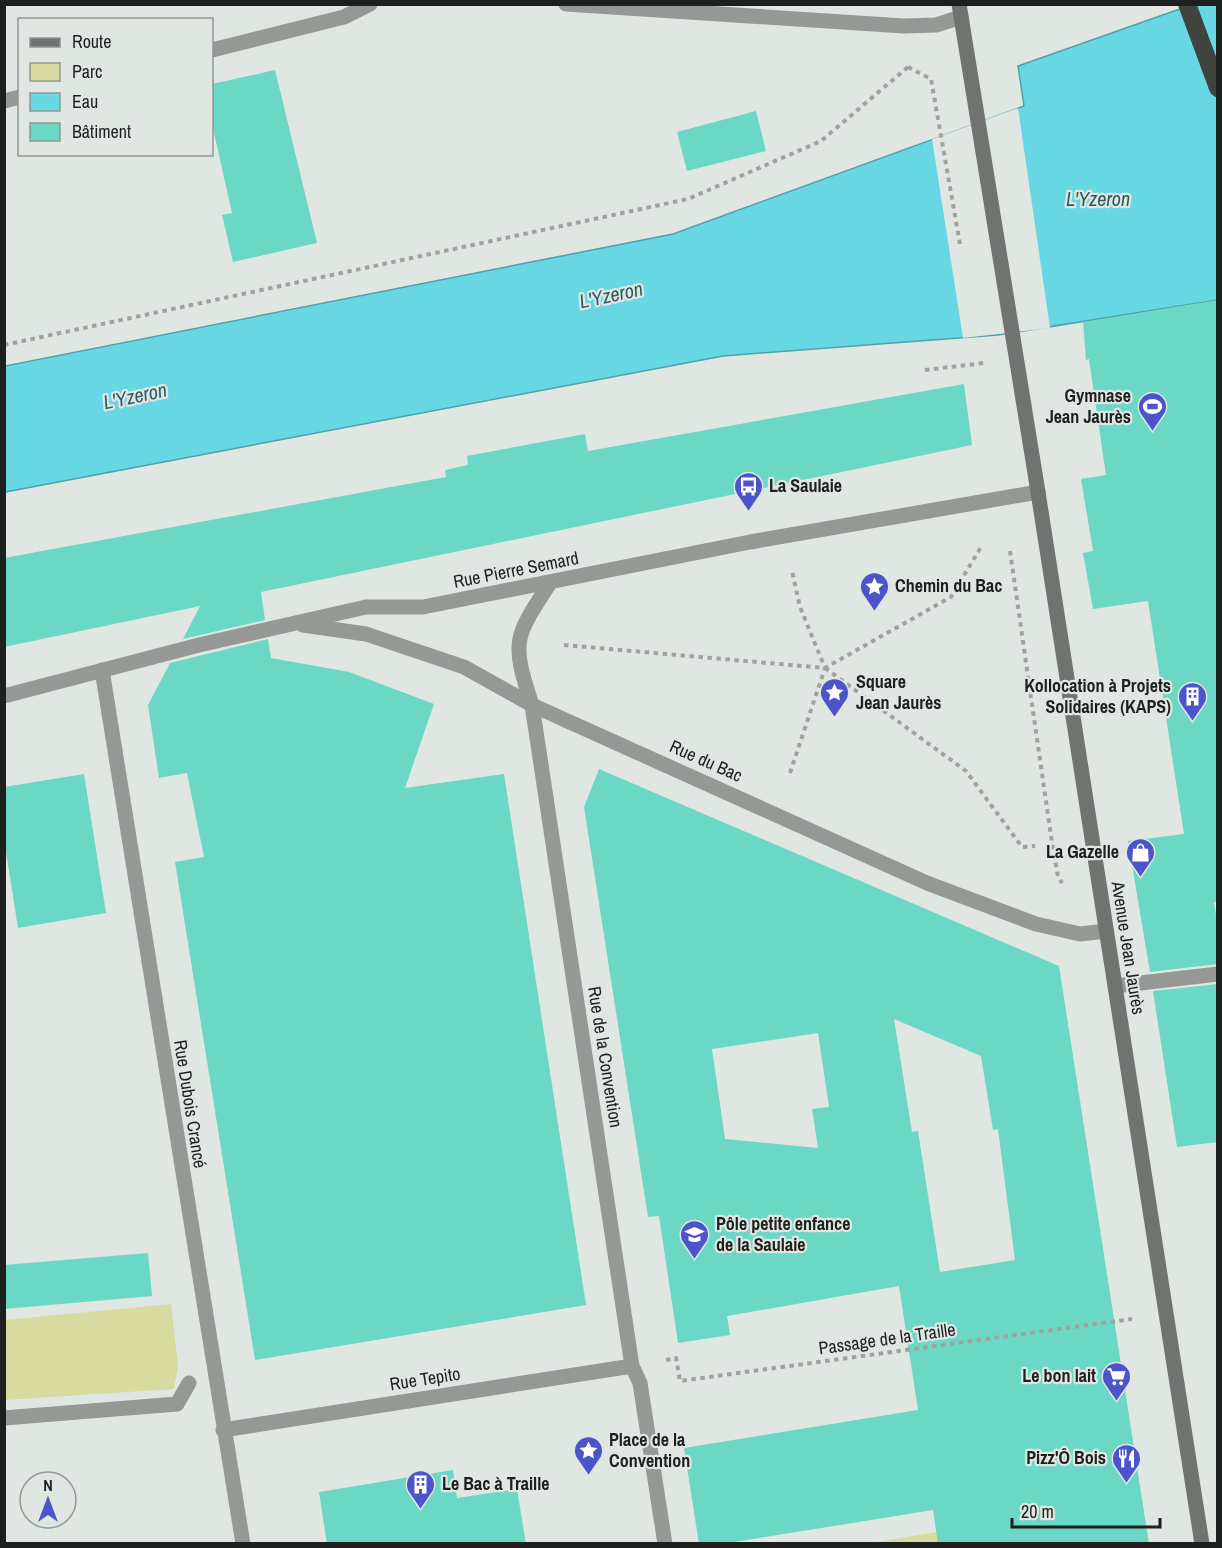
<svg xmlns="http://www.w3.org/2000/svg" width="1222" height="1548" font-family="'Archivo Narrow',sans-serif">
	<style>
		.green { fill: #d7db9f }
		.water { fill: #66d7e3; stroke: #50a0a8; stroke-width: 1.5 }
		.pier { fill: #e0e6e2 }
		.building { fill: #6bd7c5; fill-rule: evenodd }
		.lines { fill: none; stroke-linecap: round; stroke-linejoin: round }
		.path { stroke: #9ea3a0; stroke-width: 4; stroke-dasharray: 4.5 4.5; stroke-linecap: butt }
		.street { stroke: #969895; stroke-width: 15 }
		.secondary { stroke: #717370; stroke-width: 15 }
		.highway { stroke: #41433f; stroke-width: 18 }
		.labels { text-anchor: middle; stroke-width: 4.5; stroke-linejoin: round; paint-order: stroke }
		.poi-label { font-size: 18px; font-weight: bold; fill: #1e201f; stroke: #e0e6e2; text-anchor: start }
		.street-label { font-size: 18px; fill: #1e201f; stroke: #e0e6e2 }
		.water-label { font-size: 20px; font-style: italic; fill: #2b5c61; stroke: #e0e6e2 }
	</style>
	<rect width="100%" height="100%" fill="#e0e6e2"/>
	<!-- green -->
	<path class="green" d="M 171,1304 L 178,1365 L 174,1389 L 5,1400 L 5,1320 Z
		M 937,1532 L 938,1544 L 865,1544 Z"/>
	<!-- water -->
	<path class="water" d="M 1191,5 L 1217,5 L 1217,300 L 998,335 L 723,356 L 5,492 L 5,366 L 673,234 L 1024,106 L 1018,66 Z"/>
	<!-- pier -->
	<path class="pier" d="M 1018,108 L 1050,328 L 963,338 L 932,139 Z"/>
	<!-- building -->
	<path class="building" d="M 275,70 L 317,243 L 233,262 L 222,215 L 232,213 L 212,124 L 212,84 Z
		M 756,111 L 766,151 L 687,171 L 677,132 Z
		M 1218,300 L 1218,902 L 1214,902 L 1218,928 L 1218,964 L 1150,972 L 1128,841 L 1184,834 L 1148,601 L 1093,609 L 1083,553 L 1093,551 L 1081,479 L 1106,475 L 1089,359 L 1086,360 L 1083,322 Z
		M 964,384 L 972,445 L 261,592 L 265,620 L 183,639 L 200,606 L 4,647 L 4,558 L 446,477 L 445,470 L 468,465 L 467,456 L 585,434 L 588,451 Z
		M 268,639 L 271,658 L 349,672 L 434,704 L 405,788 L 504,774 L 586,1305 L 255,1360 L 175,862 L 204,857 L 187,773 L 159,778 L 148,705 L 170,663 Z
		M 599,769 L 1059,966 L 1149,1544 L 938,1544 L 933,1510 L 722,1544 L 699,1544 L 684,1448 L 918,1410 L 899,1286 L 727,1316 L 730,1335 L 678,1343 L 659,1216 L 648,1217 L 584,807 ZM 894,1019 L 981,1056 L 993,1130 L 998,1129 L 1015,1260 L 940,1272 L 918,1131 L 912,1132 ZM 818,1033 L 829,1107 L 812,1109 L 818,1148 L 725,1139 L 712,1049 Z
		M 84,774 L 106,913 L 18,928 L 4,839 L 4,787 Z
		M 1218,984 L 1218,1142 L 1177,1147 L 1153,991 Z
		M 148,1253 L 152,1296 L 4,1309 L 4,1265 Z
		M 453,1470 L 457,1498 L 517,1489 L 526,1544 L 327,1544 L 319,1492 Z"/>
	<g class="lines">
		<!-- path -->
		<path class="path" d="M 908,67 L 931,79 L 960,244
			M 4,345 L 688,199 L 821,141 L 908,67
			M 925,370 L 984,363
			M 1010,551 L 1052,843 L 1058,876 L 1062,883
			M 564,645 L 825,668 L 951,597 L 981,547
			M 825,668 L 966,771 L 1022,847 L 1035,846
			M 790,773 L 825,668 L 800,607 L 792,571
			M 666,1360 L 676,1358 L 680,1381 L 1132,1319"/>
		<!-- street -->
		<path class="street" d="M 566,4 L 904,26 L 936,25 L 961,17
			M 212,50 L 344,17 L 370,4
			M 4,101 L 20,97
			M 550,583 C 514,638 511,641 532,705 L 632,1366 L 640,1383 L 665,1544
			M 303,625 L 366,634 L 464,667 L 532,705 L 927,883 L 1036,924 L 1080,934 L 1106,931
			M 102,670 L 243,1544
			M 4,696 L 199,645 L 366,607 L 423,607 L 750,542 L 1038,492
			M 1115,986 L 1218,974
			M 4,1418 L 177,1404 L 189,1383
			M 223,1430 L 632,1366"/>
		<!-- secondary -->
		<path class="secondary" d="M 959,4 L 1038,492 L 1202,1544"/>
		<!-- highway -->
		<path class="highway" d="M 1187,4 L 1218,88"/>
	</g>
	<!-- icons -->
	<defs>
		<symbol id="stadium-pin" viewBox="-11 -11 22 30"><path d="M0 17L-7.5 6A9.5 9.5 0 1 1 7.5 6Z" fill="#4c54ca" stroke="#e0e6e2"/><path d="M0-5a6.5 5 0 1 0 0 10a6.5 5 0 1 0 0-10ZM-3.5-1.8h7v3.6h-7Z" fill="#fff"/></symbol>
		<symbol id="bus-pin" viewBox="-11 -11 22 30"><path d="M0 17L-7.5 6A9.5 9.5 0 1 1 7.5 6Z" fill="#4c54ca" stroke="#e0e6e2"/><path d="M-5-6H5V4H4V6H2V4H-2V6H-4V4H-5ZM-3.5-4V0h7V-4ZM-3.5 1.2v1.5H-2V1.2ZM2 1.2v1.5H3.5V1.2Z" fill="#fff"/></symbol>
		<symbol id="sight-pin" viewBox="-11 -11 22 30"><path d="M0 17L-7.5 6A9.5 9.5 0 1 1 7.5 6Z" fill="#4c54ca" stroke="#e0e6e2"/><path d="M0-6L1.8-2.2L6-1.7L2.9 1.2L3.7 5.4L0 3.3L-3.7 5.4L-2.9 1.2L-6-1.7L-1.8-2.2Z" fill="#fff"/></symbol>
		<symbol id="building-pin" viewBox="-11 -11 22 30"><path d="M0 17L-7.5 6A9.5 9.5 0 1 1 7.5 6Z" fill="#4c54ca" stroke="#e0e6e2"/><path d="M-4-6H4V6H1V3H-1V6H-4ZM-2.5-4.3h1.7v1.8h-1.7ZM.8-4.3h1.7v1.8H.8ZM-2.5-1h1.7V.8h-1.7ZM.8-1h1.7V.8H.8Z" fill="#fff"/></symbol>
		<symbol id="shop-pin" viewBox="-11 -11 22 30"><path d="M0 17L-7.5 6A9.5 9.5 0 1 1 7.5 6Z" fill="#4c54ca" stroke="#e0e6e2"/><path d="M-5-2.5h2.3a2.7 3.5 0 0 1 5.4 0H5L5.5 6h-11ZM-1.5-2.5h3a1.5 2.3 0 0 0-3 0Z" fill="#fff"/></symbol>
		<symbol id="school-pin" viewBox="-11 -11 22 30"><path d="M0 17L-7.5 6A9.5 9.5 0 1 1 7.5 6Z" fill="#4c54ca" stroke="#e0e6e2"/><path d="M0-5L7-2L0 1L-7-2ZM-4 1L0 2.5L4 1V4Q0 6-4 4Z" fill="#fff"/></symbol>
		<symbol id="supermarket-pin" viewBox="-11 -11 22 30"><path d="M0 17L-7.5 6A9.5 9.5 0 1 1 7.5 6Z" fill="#4c54ca" stroke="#e0e6e2"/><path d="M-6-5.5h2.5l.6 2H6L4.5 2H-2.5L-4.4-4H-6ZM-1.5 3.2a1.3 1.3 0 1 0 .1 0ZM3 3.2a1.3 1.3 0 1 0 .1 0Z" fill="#fff"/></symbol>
		<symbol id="restaurant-pin" viewBox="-11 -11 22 30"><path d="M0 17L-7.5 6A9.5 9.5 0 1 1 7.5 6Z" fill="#4c54ca" stroke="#e0e6e2"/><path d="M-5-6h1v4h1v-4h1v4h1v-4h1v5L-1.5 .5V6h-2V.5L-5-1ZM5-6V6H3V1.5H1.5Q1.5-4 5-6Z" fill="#fff"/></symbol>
	</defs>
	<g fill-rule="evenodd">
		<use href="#stadium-pin" x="1136" y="390" width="33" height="45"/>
		<use href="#bus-pin" x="732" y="470" width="33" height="45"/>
		<use href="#sight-pin" x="858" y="570" width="33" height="45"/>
		<use href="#sight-pin" x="818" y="676" width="33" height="45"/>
		<use href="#building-pin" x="1176" y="680" width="33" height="45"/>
		<use href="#shop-pin" x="1124" y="836" width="33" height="45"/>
		<use href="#school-pin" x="678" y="1218" width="33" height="45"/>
		<use href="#supermarket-pin" x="1100" y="1360" width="33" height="45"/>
		<use href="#sight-pin" x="572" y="1434" width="33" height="45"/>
		<use href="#restaurant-pin" x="1110" y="1442" width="33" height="45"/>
		<use href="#building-pin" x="404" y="1468" width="33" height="45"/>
	</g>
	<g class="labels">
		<!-- poi labels -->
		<g class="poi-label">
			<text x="1131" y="402" text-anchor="end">Gymnase<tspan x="1131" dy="21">Jean Jaurès</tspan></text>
			<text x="769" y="492">La Saulaie</text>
			<text x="895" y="592">Chemin du Bac</text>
			<text x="856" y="688">Square<tspan x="856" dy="21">Jean Jaurès</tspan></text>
			<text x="1171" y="692" text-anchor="end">Kollocation à Projets<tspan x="1171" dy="21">Solidaires (KAPS)</tspan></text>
			<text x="1119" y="858" text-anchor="end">La Gazelle</text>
			<text x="716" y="1230">Pôle petite enfance<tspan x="716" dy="21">de la Saulaie</tspan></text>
			<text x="1096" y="1382" text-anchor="end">Le bon lait</text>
			<text x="609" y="1446">Place de la<tspan x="609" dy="21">Convention</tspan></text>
			<text x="1106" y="1464" text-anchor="end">Pizz'Ô Bois</text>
			<text x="442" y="1490">Le Bac à Traille</text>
		</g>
		<!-- street labels -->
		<g class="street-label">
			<text transform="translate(516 570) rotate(-11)" y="6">Rue Pierre Semard</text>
			<text transform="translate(706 761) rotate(24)" y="6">Rue du Bac</text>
			<text transform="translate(1128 948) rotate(81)" y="6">Avenue Jean Jaurès</text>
			<text transform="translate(605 1057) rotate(81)" y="6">Rue de la Convention</text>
			<text transform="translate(190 1104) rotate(81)" y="6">Rue Dubois Crancé</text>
			<text transform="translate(887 1339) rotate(-8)" y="6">Passage de la Traille</text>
			<text transform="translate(425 1379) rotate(-9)" y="6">Rue Tepito</text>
		</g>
		<!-- water labels -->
		<g class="water-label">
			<text x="1098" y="206">L'Yzeron</text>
			<text transform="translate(611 295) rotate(-12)" y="7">L'Yzeron</text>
			<text transform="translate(135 396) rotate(-12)" y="7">L'Yzeron</text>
		</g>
	</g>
	<!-- border -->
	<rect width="1222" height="1548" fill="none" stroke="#1e201f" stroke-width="12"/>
	<!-- legend -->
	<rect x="18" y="18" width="195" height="138" fill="#e0e6e2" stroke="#929794" stroke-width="1.5"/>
	<rect x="30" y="38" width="30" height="9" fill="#717370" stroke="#929794" stroke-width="1.5"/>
	<text x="72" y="48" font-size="18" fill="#1e201f">Route</text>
	<rect x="30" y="63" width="30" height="18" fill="#d7db9f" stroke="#929794" stroke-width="1.5"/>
	<text x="72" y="78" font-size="18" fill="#1e201f">Parc</text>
	<rect x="30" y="93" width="30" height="18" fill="#66d7e3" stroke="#929794" stroke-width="1.5"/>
	<text x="72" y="108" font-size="18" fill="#1e201f">Eau</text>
	<rect x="30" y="123" width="30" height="18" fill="#6bd7c5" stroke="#929794" stroke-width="1.5"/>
	<text x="72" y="138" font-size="18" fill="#1e201f">Bâtiment</text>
	<!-- north arrow -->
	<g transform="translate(48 1500)"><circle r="28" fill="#e0e6e2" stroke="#929794" stroke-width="1.5"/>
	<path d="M0-4.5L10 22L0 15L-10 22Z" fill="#4c54ca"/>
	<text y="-9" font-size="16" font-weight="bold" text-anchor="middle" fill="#1e201f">N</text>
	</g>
	<!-- scale -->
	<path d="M1012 1518v9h148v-9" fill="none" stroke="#1e201f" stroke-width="3"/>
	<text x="1021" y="1518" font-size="18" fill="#1e201f" stroke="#e0e6e2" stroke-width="4.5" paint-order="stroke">20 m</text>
</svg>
